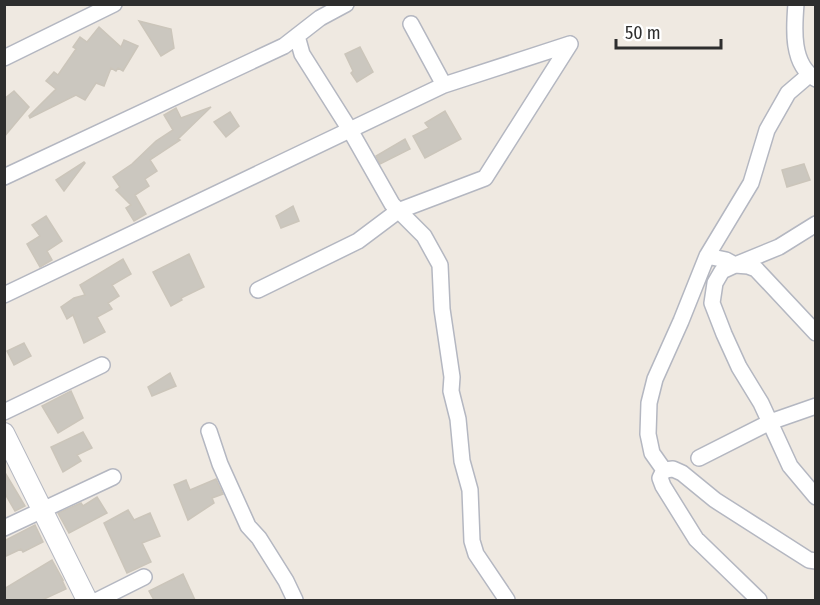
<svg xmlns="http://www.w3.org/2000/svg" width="820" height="605" font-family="'Fira Sans Condensed',sans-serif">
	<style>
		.building { fill: #cbc7bf; stroke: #cbc5ba; stroke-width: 1.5 }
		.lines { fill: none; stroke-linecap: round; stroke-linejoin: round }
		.minor-casing { stroke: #b4b7c1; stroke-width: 18 }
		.tertiary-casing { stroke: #b4b7c1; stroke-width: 22 }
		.minor { stroke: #fff; stroke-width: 15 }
		.tertiary { stroke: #fff; stroke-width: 20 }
	</style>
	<rect width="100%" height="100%" fill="#efe9e1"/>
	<!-- building -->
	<path class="building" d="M 139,21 L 171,29 L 174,48 L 161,56 Z
		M 99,27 L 121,47 L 124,40 L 138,46 L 123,71 L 118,68 L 116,71 L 111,68 L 104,86 L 96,83 L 85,100 L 76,95 L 30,118 L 29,116 L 56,89 L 46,81 L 54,72 L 58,75 L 76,49 L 73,47 L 80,37 L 87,42 Z
		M 360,47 L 373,72 L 357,82 L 351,73 L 353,71 L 345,54 Z
		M 14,91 L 29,107 L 4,137 L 4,99 Z
		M 211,107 L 178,139 L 180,140 L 150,160 L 157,171 L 145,179 L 149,186 L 135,195 L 146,214 L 134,221 L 126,208 L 131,205 L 116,190 L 120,187 L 113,177 L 132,164 L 156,141 L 173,130 L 164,115 L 176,108 L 181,118 Z
		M 445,111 L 461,139 L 425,158 L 413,136 L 429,128 L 425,123 Z
		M 230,112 L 239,126 L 226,137 L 214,122 Z
		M 405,139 L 410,149 L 380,164 L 376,156 Z
		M 84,162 L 85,163 L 64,191 L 56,180 Z
		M 804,164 L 810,180 L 787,187 L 782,170 Z
		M 293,206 L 299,221 L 281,228 L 276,216 Z
		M 46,216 L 62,241 L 47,251 L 52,260 L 40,267 L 27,244 L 40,236 L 32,225 Z
		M 189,254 L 204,287 L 181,298 L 182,300 L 171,306 L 153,272 Z
		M 123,259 L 131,274 L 112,285 L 119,296 L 108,303 L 112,309 L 97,317 L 105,332 L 84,343 L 73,315 L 67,319 L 61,307 L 74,298 L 85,295 L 80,285 Z
		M 24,343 L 31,356 L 14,365 L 7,351 Z
		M 170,373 L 176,386 L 152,396 L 148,387 Z
		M 71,391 L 83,418 L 58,433 L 42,406 Z
		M 83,432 L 92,448 L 77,455 L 81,461 L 63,472 L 51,447 Z
		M 4,471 L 25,506 L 15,511 L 4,492 Z
		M 216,479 L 223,494 L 212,498 L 214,503 L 188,520 L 174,485 L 186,480 L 190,490 Z
		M 97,497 L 107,513 L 69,533 L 58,513 L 81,503 L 83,506 Z
		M 128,510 L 134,520 L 150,513 L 160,536 L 142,543 L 151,562 L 127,573 L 104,523 Z
		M 35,525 L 43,542 L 23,552 L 21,549 L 4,557 L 4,541 Z
		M 52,560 L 63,580 L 62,580 L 66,589 L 42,600 L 4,600 L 4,589 Z
		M 183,574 L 195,600 L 154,600 L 149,591 Z"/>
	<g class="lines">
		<defs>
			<path id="minor" d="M 796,4 C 794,28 791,65 816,79
				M 411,24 L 444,85
				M 297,36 L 302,54 L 350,130 L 392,204 L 424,236 L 440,265 L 442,309 L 452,377 L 451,391 L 458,419 L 462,461 L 470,490 L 472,541 L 476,554 L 507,600
				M 4,58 L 114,4
				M 4,177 L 284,46 L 320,18 L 346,4
				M 707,256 L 726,260 L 735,265 L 779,247 L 816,224
				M 258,290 L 358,241 L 398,211 L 485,178 L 570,44
				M 4,295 L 444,85 L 570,44
				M 816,333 L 756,269 L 748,266 L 735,265 L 722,271 L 715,283 L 712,303 L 724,334 L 739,367 L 761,403 L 790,466 L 816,497
				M 4,412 L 102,365
				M 209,431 L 220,464 L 248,526 L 259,538 L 286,581 L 295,600
				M 699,458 L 770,422 L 816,406
				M 664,470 L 652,453 L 648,434 L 649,403 L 655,379 L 681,321 L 707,256 L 751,183 L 767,130 L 788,93 L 809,75
				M 4,528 L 113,477
				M 98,600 L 144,577
				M 759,600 L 696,539 L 663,486 L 660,478 L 664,470 L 673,469 L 682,473 L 715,500 L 809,560 L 816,561"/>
			<path id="tertiary" d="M 4,433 L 87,600"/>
		</defs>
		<!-- minor casing -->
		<use href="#minor" class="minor-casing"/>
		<!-- tertiary casing -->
		<use href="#tertiary" class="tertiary-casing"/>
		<!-- minor -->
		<use href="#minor" class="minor"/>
		<!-- tertiary -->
		<use href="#tertiary" class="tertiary"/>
	</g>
	<!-- border -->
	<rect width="820" height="605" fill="none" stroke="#2e2e2e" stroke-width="12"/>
	<!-- scale -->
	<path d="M616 39v9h105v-9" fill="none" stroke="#2e2e2e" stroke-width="3"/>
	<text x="625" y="39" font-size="18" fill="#2e2e2e" stroke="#ffffff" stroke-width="4.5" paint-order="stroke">50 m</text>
</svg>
